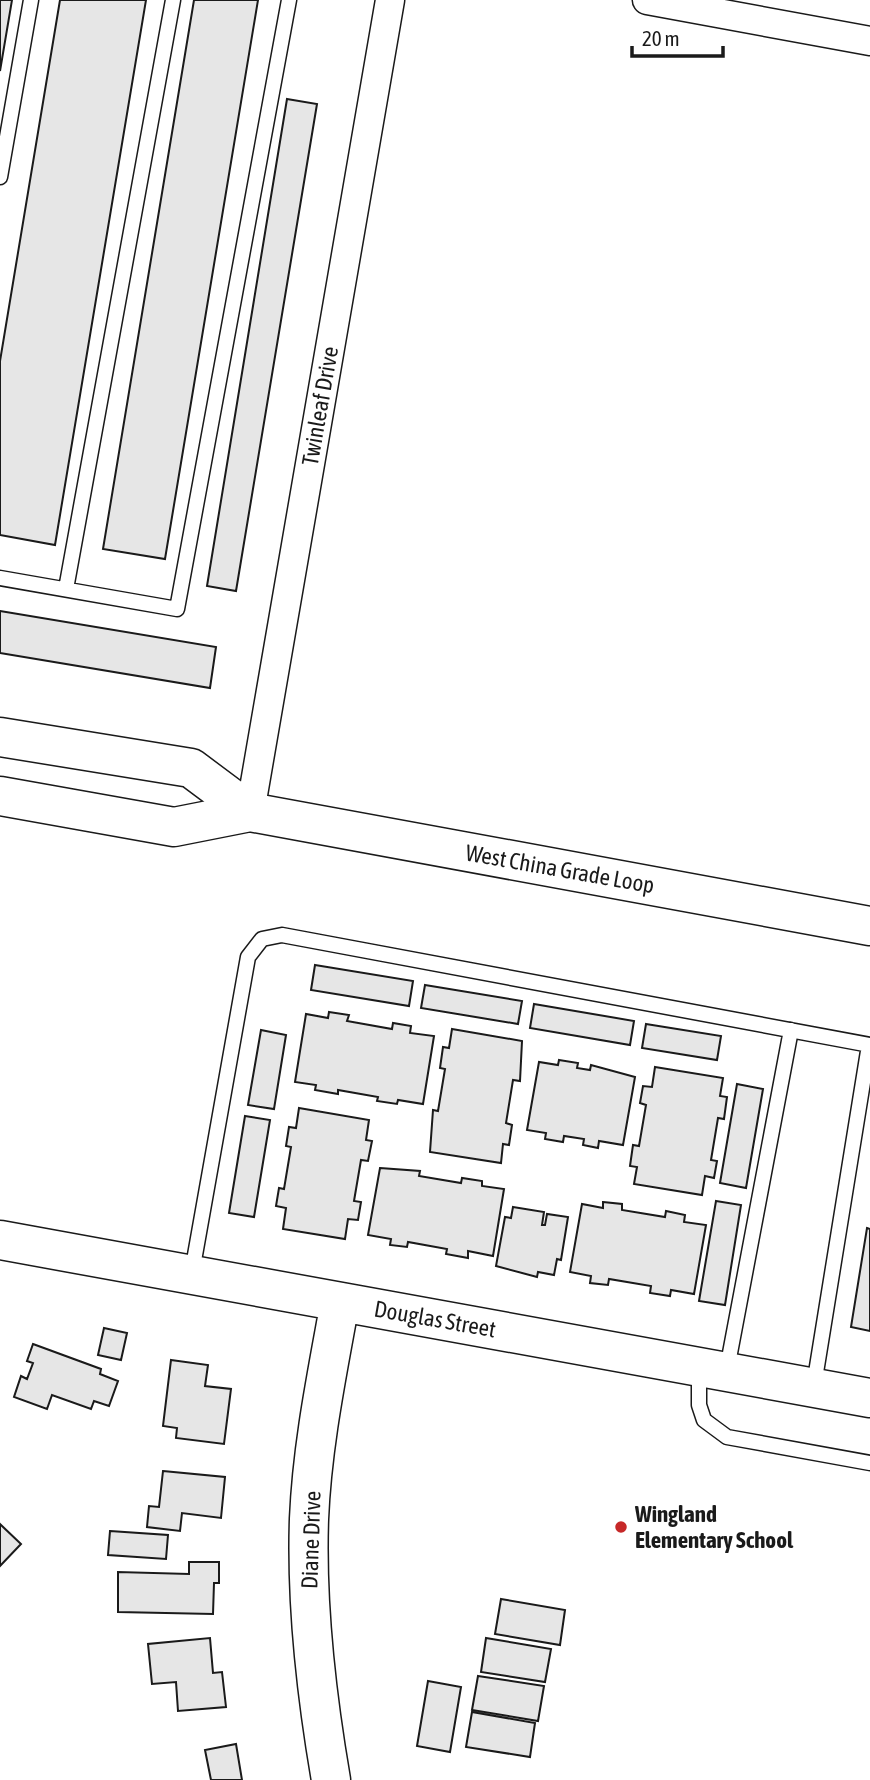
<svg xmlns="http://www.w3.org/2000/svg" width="870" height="1780" font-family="'Asap Condensed',sans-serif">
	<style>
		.building { fill: #e6e6e6; stroke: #1a1a1a; stroke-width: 2 }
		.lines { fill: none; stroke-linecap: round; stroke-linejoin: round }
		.lane-casing { stroke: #1a1a1a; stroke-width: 17 }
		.street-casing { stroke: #1a1a1a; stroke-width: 31 }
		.secondary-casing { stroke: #1a1a1a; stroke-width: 41 }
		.lane { stroke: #fff; stroke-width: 14 }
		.street { stroke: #fff; stroke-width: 28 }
		.secondary { stroke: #fff; stroke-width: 38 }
		.poi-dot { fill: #c62828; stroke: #fff; stroke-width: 2.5 }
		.labels { text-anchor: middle; stroke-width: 5; stroke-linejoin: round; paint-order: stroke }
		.street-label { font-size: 23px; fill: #1a1a1a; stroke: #fff }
		.poi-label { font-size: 23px; font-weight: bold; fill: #1a1a1a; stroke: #fff; text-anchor: start }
	</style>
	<rect width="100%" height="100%" fill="#fff"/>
	<!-- building -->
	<path class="building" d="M 0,0 L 12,0 L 0,71 Z
		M 60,0 L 146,0 L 55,545 L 0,535 L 0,361 Z
		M 194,0 L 258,0 L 165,559 L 103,549 Z
		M 287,99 L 317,104 L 236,591 L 207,586 Z
		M 0,611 L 216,647 L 210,688 L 0,653 Z
		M 315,965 L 413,981 L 409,1006 L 311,990 Z
		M 425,985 L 522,1001 L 518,1024 L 421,1008 Z
		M 534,1004 L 634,1021 L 630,1045 L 530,1028 Z
		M 329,1012 L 349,1015 L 347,1021 L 392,1029 L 393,1023 L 411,1026 L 410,1033 L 434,1036 L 423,1104 L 398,1100 L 397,1104 L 377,1101 L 378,1097 L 338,1090 L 338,1094 L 315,1090 L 316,1085 L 295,1082 L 306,1014 L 328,1018 Z
		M 646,1024 L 721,1036 L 717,1060 L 642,1048 Z
		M 452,1029 L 522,1041 L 520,1081 L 513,1080 L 506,1123 L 512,1125 L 509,1145 L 503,1144 L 501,1163 L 430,1152 L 433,1110 L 438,1111 L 445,1069 L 440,1068 L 443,1047 L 449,1048 Z
		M 261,1030 L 286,1035 L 274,1109 L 248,1105 Z
		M 559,1060 L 578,1063 L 577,1068 L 590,1070 L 591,1065 L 635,1077 L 623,1145 L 599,1141 L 598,1148 L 583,1145 L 584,1139 L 564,1136 L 563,1142 L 545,1139 L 546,1133 L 527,1130 L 539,1062 L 558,1065 Z
		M 655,1067 L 723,1078 L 720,1096 L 727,1097 L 724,1119 L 718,1118 L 711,1160 L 717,1161 L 714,1178 L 705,1176 L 702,1195 L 634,1184 L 637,1167 L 630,1166 L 633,1145 L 639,1146 L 646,1105 L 640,1103 L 643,1086 L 652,1087 Z
		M 737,1084 L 763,1089 L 746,1188 L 720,1183 Z
		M 299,1108 L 369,1120 L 366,1140 L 372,1141 L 368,1161 L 361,1160 L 354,1201 L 361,1202 L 358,1220 L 348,1219 L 345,1239 L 283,1229 L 286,1208 L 276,1206 L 279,1188 L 284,1189 L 291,1147 L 286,1146 L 289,1127 L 296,1128 Z
		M 245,1116 L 270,1120 L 254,1217 L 229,1213 Z
		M 380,1168 L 420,1171 L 419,1176 L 461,1183 L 462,1178 L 482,1181 L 482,1186 L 504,1189 L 493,1256 L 468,1251 L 468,1258 L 446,1254 L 447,1249 L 408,1242 L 407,1247 L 390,1245 L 391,1239 L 368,1235 Z
		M 716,1201 L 741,1205 L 725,1305 L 699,1301 Z
		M 603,1202 L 622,1204 L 622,1210 L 665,1217 L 666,1211 L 685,1215 L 684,1222 L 706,1225 L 694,1294 L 671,1290 L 670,1296 L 650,1293 L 651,1286 L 609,1279 L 608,1285 L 590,1283 L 591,1276 L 570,1272 L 582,1204 L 603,1208 Z
		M 513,1207 L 544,1212 L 542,1225 L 545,1225 L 547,1214 L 568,1217 L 561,1260 L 557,1259 L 554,1275 L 538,1272 L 537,1277 L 496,1266 L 505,1217 L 511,1218 Z
		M 867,1228 L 870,1229 L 870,1331 L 851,1327 Z
		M 104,1328 L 127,1333 L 121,1360 L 98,1355 Z
		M 33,1344 L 101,1369 L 100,1374 L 118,1381 L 109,1406 L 94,1401 L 91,1409 L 52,1395 L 47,1409 L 14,1397 L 21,1376 L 27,1379 L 33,1363 L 27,1361 Z
		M 171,1360 L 208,1365 L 205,1386 L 231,1389 L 224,1444 L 176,1438 L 177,1428 L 163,1426 Z
		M 163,1471 L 225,1477 L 221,1518 L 182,1513 L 180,1531 L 147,1527 L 149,1506 L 159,1507 Z
		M 0,1524 L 21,1544 L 0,1566 Z
		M 110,1531 L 168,1535 L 166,1559 L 108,1555 Z
		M 189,1562 L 219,1562 L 219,1583 L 214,1583 L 213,1614 L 118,1612 L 118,1572 L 189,1574 Z
		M 501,1599 L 565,1610 L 560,1645 L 495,1634 Z
		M 210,1638 L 213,1673 L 222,1672 L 226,1707 L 178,1711 L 176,1682 L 152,1684 L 148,1644 Z
		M 486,1638 L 551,1649 L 545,1682 L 481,1672 Z
		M 478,1676 L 544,1686 L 538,1721 L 472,1710 Z
		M 428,1681 L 461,1687 L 450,1752 L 417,1746 Z
		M 472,1712 L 535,1723 L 530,1757 L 466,1747 Z
		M 236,1744 L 242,1780 L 211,1780 L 205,1750 Z"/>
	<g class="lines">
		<defs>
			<path id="lane" d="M 0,177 L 31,0
				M 0,578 L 177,609 L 289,0
				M 66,589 L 173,0
				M 192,1272 L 248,957 L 262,939 L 282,935 L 870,1045
				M 699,1369 L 699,1405 L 704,1420 L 727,1437 L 870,1463
				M 727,1369 L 791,1030
				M 814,1385 L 869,1045"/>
			<path id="street" d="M 647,0 L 870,41
				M 250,812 L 390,0"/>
			<path id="secondary" d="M 0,737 L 191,768 L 250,812
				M 0,796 L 174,827 L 250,812 L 870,926
				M 0,1240 L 870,1398
				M 331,1780 C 316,1693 306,1607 309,1519 C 312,1446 327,1374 340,1302"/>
		</defs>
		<!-- lane casing -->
		<use href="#lane" class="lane-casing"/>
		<!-- street casing -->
		<use href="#street" class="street-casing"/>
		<!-- secondary casing -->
		<use href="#secondary" class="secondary-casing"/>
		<!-- lane -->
		<use href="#lane" class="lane"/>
		<!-- street -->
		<use href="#street" class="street"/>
		<!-- secondary -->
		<use href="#secondary" class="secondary"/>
	</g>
	<!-- markers -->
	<circle class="poi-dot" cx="621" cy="1527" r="7"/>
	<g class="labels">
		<!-- street labels -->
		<g class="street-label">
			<text transform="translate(320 406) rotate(-80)" y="8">Twinleaf Drive</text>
			<text transform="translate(560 869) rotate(10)" y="8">West China Grade Loop</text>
			<text transform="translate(435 1319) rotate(10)" y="8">Douglas Street</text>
			<text transform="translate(311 1540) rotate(-88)" y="8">Diane Drive</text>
		</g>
		<!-- poi labels -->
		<g class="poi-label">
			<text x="635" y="1522">Wingland<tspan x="635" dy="26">Elementary School</tspan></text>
		</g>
	</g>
	<!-- scale -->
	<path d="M632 46v10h91v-10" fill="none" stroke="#1a1a1a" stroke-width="3.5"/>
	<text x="642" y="46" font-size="21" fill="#1a1a1a" stroke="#ffffff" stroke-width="5" paint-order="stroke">20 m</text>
</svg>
